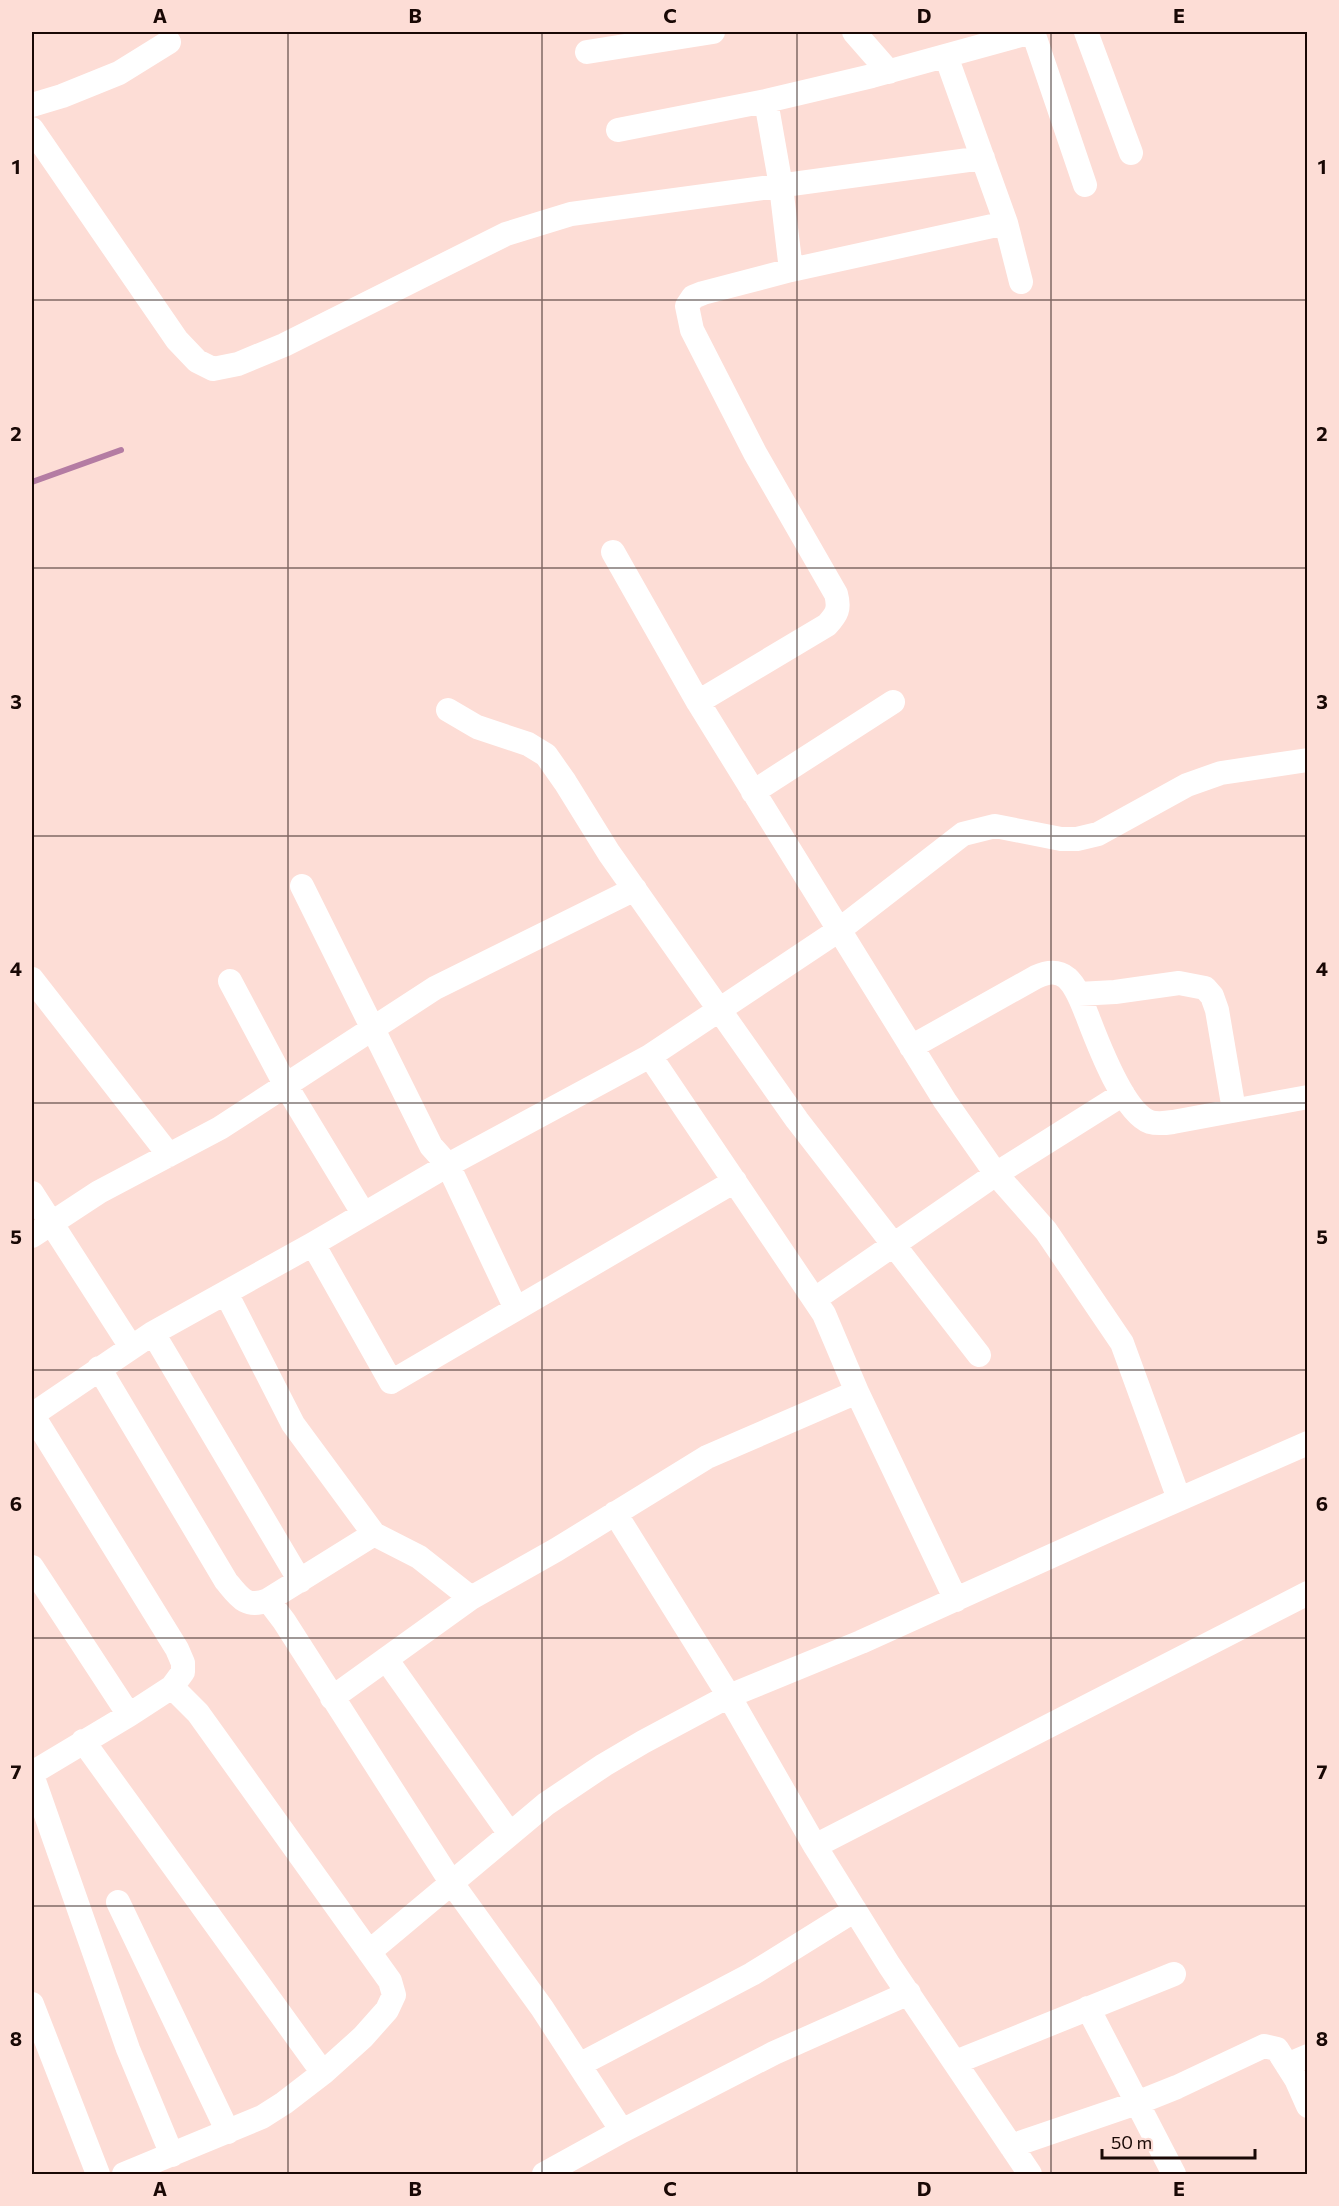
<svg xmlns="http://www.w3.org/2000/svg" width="1339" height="2206" font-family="Commissioner,sans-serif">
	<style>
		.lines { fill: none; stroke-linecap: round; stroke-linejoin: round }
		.stream { stroke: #b47ca3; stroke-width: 6 }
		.street { stroke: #fff; stroke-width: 24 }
		.grid { fill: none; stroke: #190805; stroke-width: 1.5; stroke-opacity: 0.55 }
		.neatline { fill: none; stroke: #190805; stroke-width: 2 }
		.grid-label { font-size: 20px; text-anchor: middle; font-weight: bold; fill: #190805 }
	</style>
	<rect width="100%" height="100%" fill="#fdddd6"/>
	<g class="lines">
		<!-- stream -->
		<path class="stream" d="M 32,482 L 121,450"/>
		<!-- street -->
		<path class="street" d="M 854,32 L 889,72
			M 1033,32 L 1085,185
			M 1086,32 L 1131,153
			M 587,52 L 713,32
			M 946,56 L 1006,223 L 1021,282
			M 766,101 L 781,186 L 791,270
			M 32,105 L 62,96 L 119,73 L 169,42
			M 32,129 L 177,340 L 197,361 L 213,369 L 238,364 L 284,345 L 506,234 L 571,214 L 983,158
			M 618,130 L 766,101 L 872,76 L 1032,32
			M 613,552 L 698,702 L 945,1101 L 996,1174 L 1046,1231 L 1122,1343 L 1179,1499
			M 698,702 L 827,625 C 837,614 840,609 836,594 L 755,453 L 692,330 L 687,306 L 693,297 L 703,293 L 791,270 L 1006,223
			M 448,710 L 477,727 L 528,744 L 546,755 L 565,782 L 609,853 L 797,1120 L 979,1355
			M 753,792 L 893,702
			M 302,886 L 431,1146 L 448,1165 L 516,1309
			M 32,979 L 169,1155
			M 230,981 L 286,1086 L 363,1213
			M 1078,994 L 1115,992 L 1179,983 L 1205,988 L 1212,996 L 1217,1010 L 1234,1110
			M 911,1047 L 1036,977 C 1047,972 1057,970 1067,978 C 1077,987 1082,1003 1087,1015 C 1097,1041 1123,1112 1150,1122 C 1157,1124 1166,1123 1173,1122 L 1308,1097
			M 32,1193 L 131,1347
			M 32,1236 L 99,1192 L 220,1128 L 435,988 L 635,889
			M 313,1244 L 391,1382 L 735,1181
			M 226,1293 L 293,1424 L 374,1534 L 419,1557 L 471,1598
			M 815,1299 L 996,1174 L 1123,1094
			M 153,1333 L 300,1581
			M 99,1368 L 226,1581 C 239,1597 246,1609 268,1600 L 374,1534
			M 857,1392 L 956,1600
			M 32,1415 L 153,1333 L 313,1244 L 448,1165 L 650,1056 L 839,930 L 963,834 L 995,826 L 1061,839 L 1077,839 L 1098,834 L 1187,785 L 1221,773 L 1308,760
			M 615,1513 L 729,1696 L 815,1846 L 889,1965 L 1030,2174
			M 32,1567 L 129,1715
			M 268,1600 L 284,1621 L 451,1882 L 542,2008 L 622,2131
			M 386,1659 L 510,1834
			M 332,1698 L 471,1598 L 556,1550 L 707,1457 L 857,1392 L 824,1314 L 650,1056
			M 83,1741 L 323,2073
			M 32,1773 L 129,1715 L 172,1687 L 183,1672 L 183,1663 L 177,1649 L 32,1414
			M 32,1775 L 128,2049 L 172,2155
			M 815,1846 L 1308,1593
			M 118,1902 L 228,2132
			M 369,1952 L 546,1804 L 604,1765 L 643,1742 L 729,1696 L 861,1642 L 1109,1530 L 1308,1443
			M 32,2004 L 98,2174
			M 1088,2008 L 1174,2174
			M 956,2062 L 1174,1974
			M 579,2065 L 752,1974 L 855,1910
			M 1287,2065 L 1308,2056
			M 1011,2146 L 1137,2103 L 1177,2087 L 1264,2046 L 1277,2049 L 1296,2079 L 1308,2106
			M 124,2174 L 262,2117 L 284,2103 L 323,2073 L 363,2037 L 387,2010 L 394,1995 L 390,1981 L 198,1713 L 172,1687
			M 544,2174 L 622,2131 L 774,2053 L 909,1993"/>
	</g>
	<!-- grid -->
	<path class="grid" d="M 288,32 L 288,2174M 542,32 L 542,2174M 797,32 L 797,2174M 1051,32 L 1051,2174M 32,300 L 1308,300M 32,568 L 1308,568M 32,836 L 1308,836M 32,1103 L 1308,1103M 32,1370 L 1308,1370M 32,1638 L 1308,1638M 32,1906 L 1308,1906"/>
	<!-- border -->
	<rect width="1339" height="2206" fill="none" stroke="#fdddd6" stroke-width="66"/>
	<!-- scale -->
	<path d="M1102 2149v9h153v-9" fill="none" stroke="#190805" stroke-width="3"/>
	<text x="1111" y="2149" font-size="18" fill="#190805" stroke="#fdddd6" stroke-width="4.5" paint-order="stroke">50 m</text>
	<rect x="33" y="33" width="1273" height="2140" class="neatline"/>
	<g class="grid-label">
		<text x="160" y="23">A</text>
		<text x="415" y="23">B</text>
		<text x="670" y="23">C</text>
		<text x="924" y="23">D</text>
		<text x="1179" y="23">E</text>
		<text x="16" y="174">1</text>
		<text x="1322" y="174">1</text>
		<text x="16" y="441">2</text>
		<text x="1322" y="441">2</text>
		<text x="16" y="709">3</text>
		<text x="1322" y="709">3</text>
		<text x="16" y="976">4</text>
		<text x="1322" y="976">4</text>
		<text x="16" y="1244">5</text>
		<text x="1322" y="1244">5</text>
		<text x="16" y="1511">6</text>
		<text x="1322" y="1511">6</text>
		<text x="16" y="1779">7</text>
		<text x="1322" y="1779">7</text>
		<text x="16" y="2046">8</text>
		<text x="1322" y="2046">8</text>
		<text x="160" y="2196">A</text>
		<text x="415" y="2196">B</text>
		<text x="670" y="2196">C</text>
		<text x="924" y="2196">D</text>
		<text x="1179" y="2196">E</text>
	</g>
</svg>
